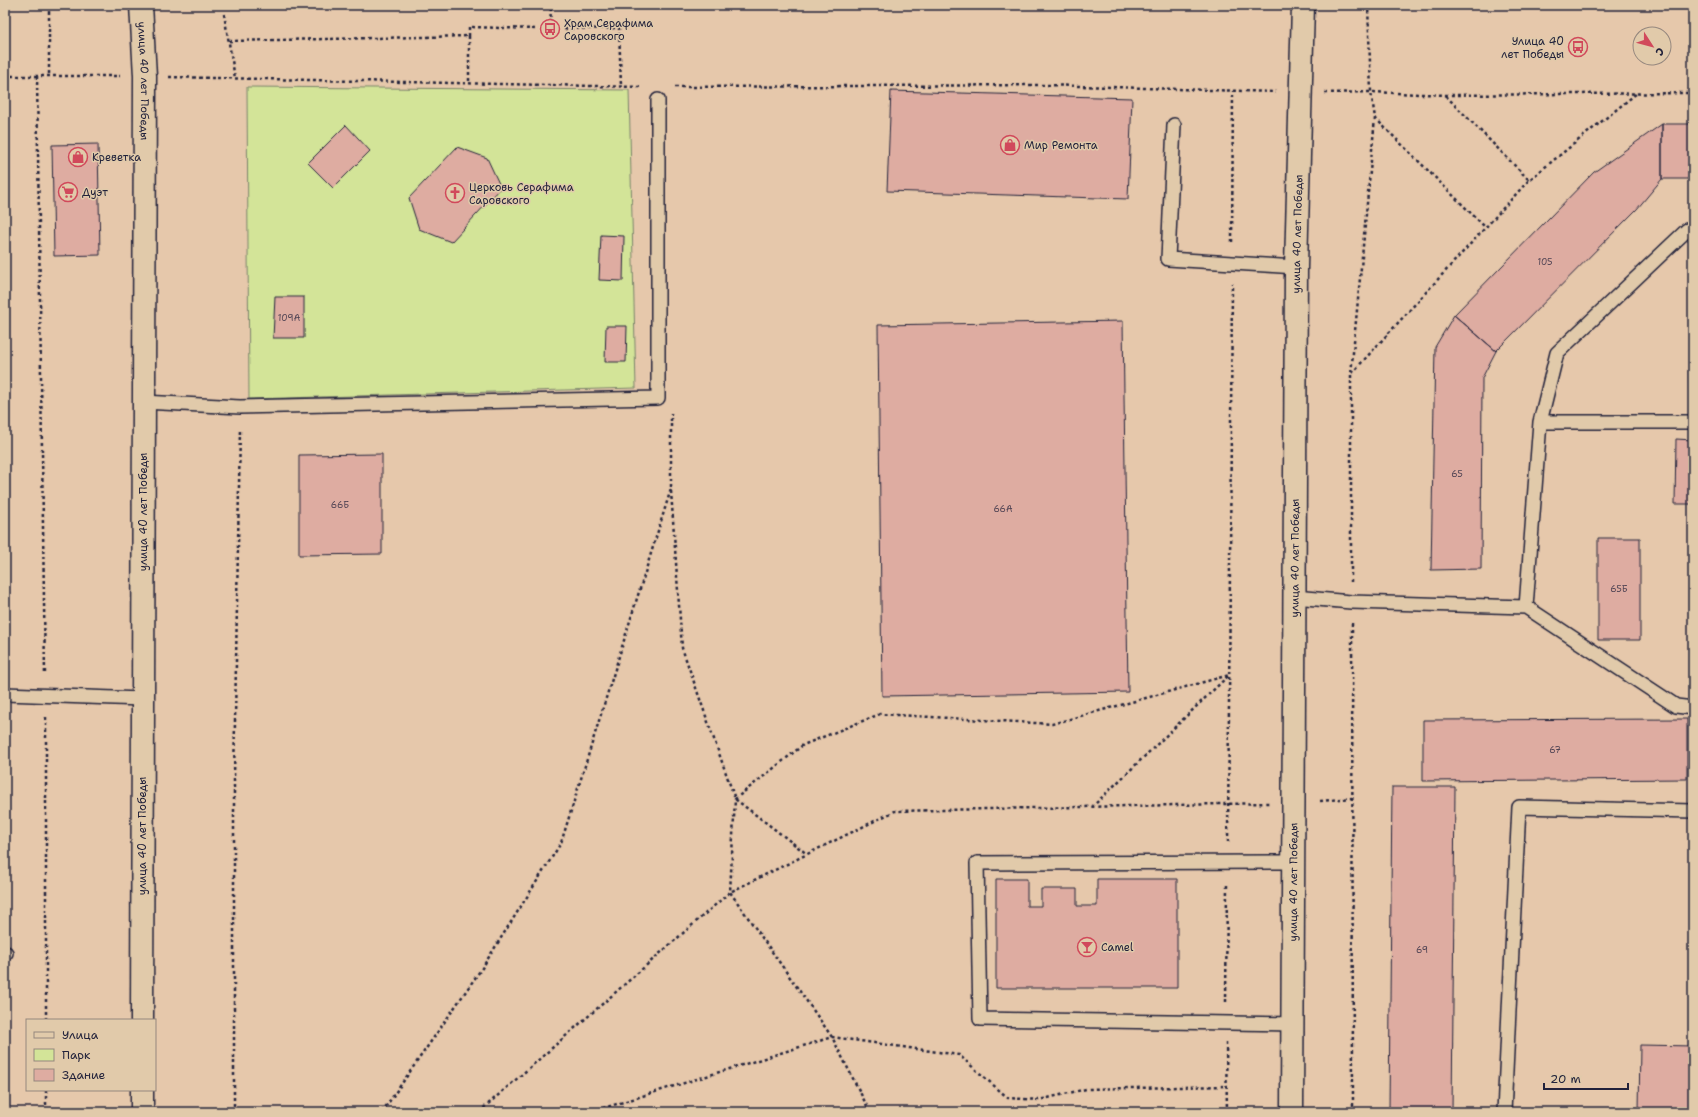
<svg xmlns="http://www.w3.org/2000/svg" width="1698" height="1117" font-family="'Shantell Sans',sans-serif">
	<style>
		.green { fill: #d3e498; stroke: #7a836a }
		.building { fill: #deaca1; stroke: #22223b }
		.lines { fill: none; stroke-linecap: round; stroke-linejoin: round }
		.service-casing { stroke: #22223b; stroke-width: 16 }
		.minor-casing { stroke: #22223b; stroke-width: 25 }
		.path { stroke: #22223b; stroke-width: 2.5; stroke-dasharray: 3 3; stroke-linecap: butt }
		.service { stroke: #e1caaa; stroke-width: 13 }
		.minor { stroke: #e1caaa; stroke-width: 22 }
		.labels { text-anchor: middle; stroke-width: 3; stroke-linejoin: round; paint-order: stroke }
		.number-label { font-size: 9px; fill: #514454 }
		.poi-label { font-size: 11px; fill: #22223b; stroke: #e1caaa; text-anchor: start }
		.street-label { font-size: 11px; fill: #22223b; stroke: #e1caaa }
	</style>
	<rect width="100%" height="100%" fill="#e6c8ab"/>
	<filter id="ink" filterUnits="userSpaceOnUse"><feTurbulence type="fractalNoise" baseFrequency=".025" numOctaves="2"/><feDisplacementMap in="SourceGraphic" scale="8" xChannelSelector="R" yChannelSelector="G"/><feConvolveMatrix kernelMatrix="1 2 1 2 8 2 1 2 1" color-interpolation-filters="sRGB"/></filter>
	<g filter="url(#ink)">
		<!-- green -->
		<path class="green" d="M 247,87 L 629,90 L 636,388 L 249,399 Z"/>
		<!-- building -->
		<path class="building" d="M 891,91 L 1132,98 L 1128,199 L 887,191 Z
			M 1662,124 L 1693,124 L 1693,179 L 1662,179 Z
			M 1662,124 L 1662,179 L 1637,209 L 1496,351 L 1454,315 L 1594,172 Z
			M 346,125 L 370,151 L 333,188 L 308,163 Z
			M 98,144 L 100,255 L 54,256 L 52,145 Z
			M 457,147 L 487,158 L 501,188 L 451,242 L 419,229 L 409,198 Z
			M 601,235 L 624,236 L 623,281 L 599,280 Z
			M 275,297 L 304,297 L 304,338 L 273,338 Z
			M 1454,315 L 1496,351 L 1482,378 L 1481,569 L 1431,570 L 1435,347 Z
			M 1123,321 L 1128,692 L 882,696 L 878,325 Z
			M 606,326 L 627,326 L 626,362 L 605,362 Z
			M 1689,371 L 1693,371 L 1693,414 L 1690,414 Z
			M 1676,439 L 1693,440 L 1693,504 L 1675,504 Z
			M 382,454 L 382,554 L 299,555 L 299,455 Z
			M 1598,538 L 1640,538 L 1640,640 L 1598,640 Z
			M 1687,719 L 1687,779 L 1423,781 L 1423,720 Z
			M 1392,787 L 1455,787 L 1452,1112 L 1389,1112 Z
			M 996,879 L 1027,879 L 1027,906 L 1041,906 L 1041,889 L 1077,889 L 1077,906 L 1097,906 L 1097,879 L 1177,879 L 1177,988 L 996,988 Z
			M 1640,1045 L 1693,1046 L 1693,1112 L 1639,1112 Z"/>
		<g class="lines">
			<defs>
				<path id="service" d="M 1174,125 L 1168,259 L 1296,267
					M 143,402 L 240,407 L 658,398 L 658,100
					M 1540,422 L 1557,353 L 1687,230 L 1693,230
					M 1294,597 L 1351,602 L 1526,607 L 1540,422 L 1693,422
					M 1526,607 L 1676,706 L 1693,708
					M 5,694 L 142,699
					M 5,953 L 6,953
					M 1292,1024 L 980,1019 L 977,863 L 1294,862
					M 1504,1112 L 1519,807 L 1693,811"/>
				<g id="minor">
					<path id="s1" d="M 141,5 L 145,76 L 142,1020"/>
					<path d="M 142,1112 L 142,1090"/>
					<path id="s2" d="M 1292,1112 L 1296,267 L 1303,5"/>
				</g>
			</defs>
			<!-- service casing -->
			<use href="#service" class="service-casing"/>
			<!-- minor casing -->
			<use href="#minor" class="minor-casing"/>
			<!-- path -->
			<path class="path" d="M 49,5 L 49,75
				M 224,14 L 235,78
				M 550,29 L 551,5
				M 564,29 L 619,28 L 621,86
				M 469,36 L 469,27 L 537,29
				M 229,41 L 469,36 L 469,83
				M 5,76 L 120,76
				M 37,76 L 45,676
				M 169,77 L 642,87
				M 675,87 L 1046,85 L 1276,92
				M 1325,93 L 1371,92 L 1446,95 L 1693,93
				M 1446,96 L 1529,180
				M 1375,118 L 1485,227
				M 1232,242 L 1233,91
				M 1352,373 L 1529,180 L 1637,93
				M 671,491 L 682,648 L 735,799 L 807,854
				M 1351,582 L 1351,374 L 1375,118 L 1371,92 L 1368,5
				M 1352,623 L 1353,1112
				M 46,717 L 46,1020
				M 1320,801 L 1352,798
				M 1228,842 L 1232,283
				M 1226,1002 L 1227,883
				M 1226,1043 L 1227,1112
				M 46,1090 L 46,1112
				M 234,1112 L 234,779 L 240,428
				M 382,1112 L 482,968 L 561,843 L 671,489 L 671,413
				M 479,1112 L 730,892 L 895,811 L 1269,803
				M 591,1112 L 832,1037 L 959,1055 L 1008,1098 L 1039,1100 L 1086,1089 L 1228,1086
				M 870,1112 L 832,1037 L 730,892 L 735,799 L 803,745 L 880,714 L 1052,724 L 1229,675 L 1093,806"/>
			<!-- service -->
			<use href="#service" class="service"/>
			<!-- minor -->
			<use href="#minor" class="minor"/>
		</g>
	</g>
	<!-- icons -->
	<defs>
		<symbol id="bus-ring" viewBox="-11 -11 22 22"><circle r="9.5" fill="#e1caaa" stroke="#d1495b" stroke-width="1.5"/><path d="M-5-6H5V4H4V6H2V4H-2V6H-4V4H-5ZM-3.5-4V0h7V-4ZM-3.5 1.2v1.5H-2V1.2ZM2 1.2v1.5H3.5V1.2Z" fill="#d1495b"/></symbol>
		<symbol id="shop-ring" viewBox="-11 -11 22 22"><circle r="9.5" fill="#e1caaa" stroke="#d1495b" stroke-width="1.5"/><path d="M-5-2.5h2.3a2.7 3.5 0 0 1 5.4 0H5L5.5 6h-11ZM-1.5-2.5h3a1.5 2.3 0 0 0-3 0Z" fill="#d1495b"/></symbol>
		<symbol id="supermarket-ring" viewBox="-11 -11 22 22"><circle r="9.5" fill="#e1caaa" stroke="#d1495b" stroke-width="1.5"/><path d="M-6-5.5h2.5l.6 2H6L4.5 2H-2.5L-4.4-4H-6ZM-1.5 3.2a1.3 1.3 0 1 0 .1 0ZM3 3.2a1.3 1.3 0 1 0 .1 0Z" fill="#d1495b"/></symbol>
		<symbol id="church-ring" viewBox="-11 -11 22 22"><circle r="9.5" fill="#e1caaa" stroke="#d1495b" stroke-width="1.5"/><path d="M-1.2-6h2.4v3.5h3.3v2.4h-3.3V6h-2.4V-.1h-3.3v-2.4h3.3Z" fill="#d1495b"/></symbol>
		<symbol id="bar-ring" viewBox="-11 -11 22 22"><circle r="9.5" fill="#e1caaa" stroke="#d1495b" stroke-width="1.5"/><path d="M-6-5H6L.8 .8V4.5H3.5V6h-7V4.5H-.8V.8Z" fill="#d1495b"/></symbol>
	</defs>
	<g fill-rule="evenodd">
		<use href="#bus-ring" x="539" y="18" width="22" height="22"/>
		<use href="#bus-ring" x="1567" y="36" width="22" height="22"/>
		<use href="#shop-ring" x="999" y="134" width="22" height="22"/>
		<use href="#shop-ring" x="67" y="146" width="22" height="22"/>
		<use href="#supermarket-ring" x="57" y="181" width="22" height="22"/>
		<use href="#church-ring" x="444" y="182" width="22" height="22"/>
		<use href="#bar-ring" x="1076" y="936" width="22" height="22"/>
	</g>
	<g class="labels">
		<!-- number labels -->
		<g class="number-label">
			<text x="1545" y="265">105</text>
			<text x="289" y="321">109А</text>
			<text x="1457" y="477">65</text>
			<text x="340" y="508">66Б</text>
			<text x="1003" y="512">66А</text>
			<text x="1619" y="592">65Б</text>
			<text x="1555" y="753">67</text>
			<text x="1422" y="953">69</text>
		</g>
		<!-- poi labels -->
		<g class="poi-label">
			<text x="564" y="27">Храм Серафима<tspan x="564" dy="13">Саровского</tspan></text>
			<text x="1564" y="45" text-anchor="end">Улица 40<tspan x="1564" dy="13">лет Победы</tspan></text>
			<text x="1024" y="149">Мир Ремонта</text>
			<text x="92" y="161">Креветка</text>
			<text x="469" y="191">Церковь Серафима<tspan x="469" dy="13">Саровского</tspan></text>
			<text x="82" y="196">Дуэт</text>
			<text x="1101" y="951">Camel</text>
		</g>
		<!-- street labels -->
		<g class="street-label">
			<text dy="4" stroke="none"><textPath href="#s1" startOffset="76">улица 40 лет Победы</textPath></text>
			<text dy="4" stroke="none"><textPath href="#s2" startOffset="878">улица 40 лет Победы</textPath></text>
			<text transform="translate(143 512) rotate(-90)" y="4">улица 40 лет Победы</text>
			<text dy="4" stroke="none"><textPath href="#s2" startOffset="554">улица 40 лет Победы</textPath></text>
			<text transform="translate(142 836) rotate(-90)" y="4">улица 40 лет Победы</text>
			<text dy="4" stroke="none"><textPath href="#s2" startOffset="230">улица 40 лет Победы</textPath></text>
		</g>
	</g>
	<!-- margin -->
	<rect width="1698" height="1117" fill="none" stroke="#e1caaa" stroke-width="20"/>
	<rect x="10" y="10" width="1678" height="1097" fill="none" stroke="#22223b" stroke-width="1.5" filter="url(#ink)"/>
	<!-- legend -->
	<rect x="26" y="1019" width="130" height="72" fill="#e1caaa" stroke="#95877e"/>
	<rect x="34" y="1032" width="20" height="6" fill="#e1caaa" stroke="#95877e"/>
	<text x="62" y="1039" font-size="12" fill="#22223b">Улица</text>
	<rect x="34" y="1049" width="20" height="12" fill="#d3e498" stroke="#95877e"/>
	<text x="62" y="1059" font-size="12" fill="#22223b">Парк</text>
	<rect x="34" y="1069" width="20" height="12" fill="#deaca1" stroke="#95877e"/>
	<text x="62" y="1079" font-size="12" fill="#22223b">Здание</text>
	<!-- north arrow -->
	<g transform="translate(1652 46) rotate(126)"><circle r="19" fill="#e1caaa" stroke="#95877e"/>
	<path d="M0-3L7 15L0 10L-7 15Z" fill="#d1495b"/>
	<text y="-6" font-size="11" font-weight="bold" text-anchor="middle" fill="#22223b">С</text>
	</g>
	<!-- scale -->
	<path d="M1544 1083v6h84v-6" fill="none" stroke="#22223b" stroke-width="2"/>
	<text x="1550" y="1083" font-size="12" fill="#22223b" stroke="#e1caaa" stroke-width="3" paint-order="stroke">20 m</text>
</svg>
